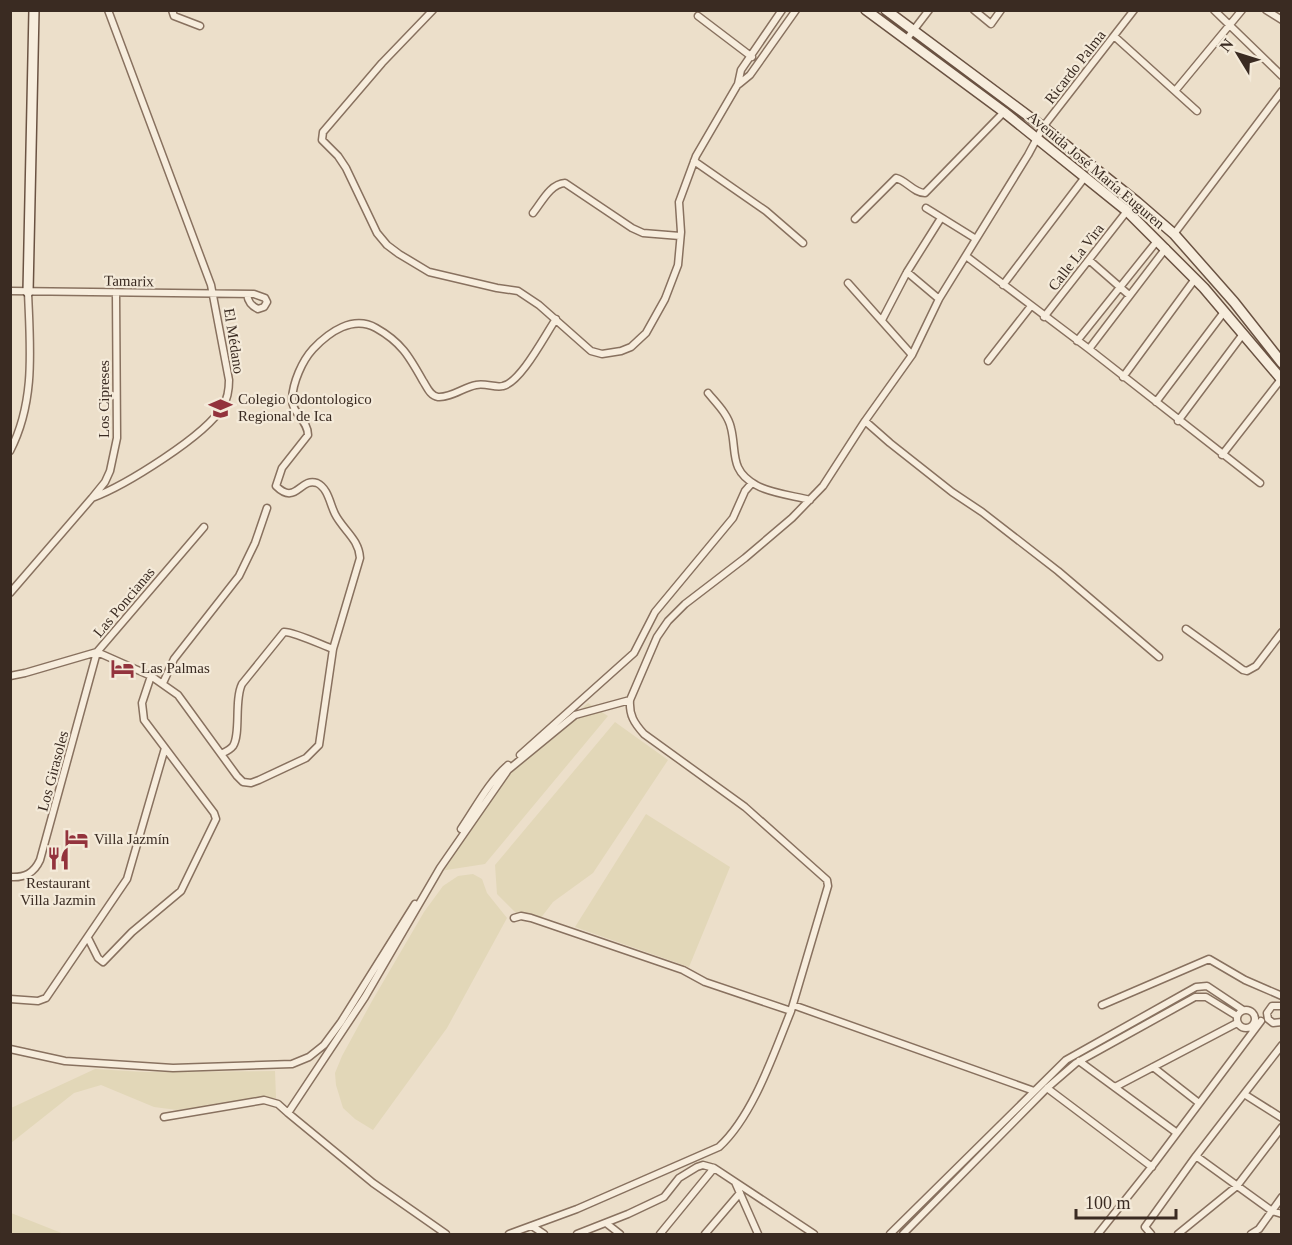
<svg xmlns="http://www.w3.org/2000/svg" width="1292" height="1245" font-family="Georgia,serif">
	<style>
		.farmland { fill: #e2d7b8 }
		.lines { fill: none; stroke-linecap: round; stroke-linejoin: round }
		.street-casing { stroke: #88715f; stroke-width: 9 }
		.secondary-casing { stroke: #6a5242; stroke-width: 12 }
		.street { stroke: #f7eddd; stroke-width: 6 }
		.secondary { stroke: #f7eddd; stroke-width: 9 }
		.labels { text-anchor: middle; stroke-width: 4.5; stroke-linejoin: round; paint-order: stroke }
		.street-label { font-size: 15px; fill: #3a2b22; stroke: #f4ead9 }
		.poi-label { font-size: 15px; fill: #3a2b22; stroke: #f4ead9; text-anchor: start }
	</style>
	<rect width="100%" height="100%" fill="#ecdfca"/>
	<!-- farmland -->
	<path class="farmland" d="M 588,703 L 608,716 L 485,864 L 440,871 L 505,774 Z
		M 615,722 L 668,760 L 593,873 L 553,902 L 537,923 L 517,914 L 497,894 L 495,865 Z
		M 646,814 L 730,867 L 689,967 L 575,927 Z
		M 473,874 L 482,879 L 487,893 L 507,918 L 447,1028 L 373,1130 L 355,1119 L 343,1108 L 336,1085 L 335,1073 L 342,1056 L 372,1001 L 424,912 L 443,886 L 458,876 Z
		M 95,1069 L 144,1072 L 275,1071 L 276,1098 L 262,1098 L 177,1110 L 154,1107 L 101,1085 L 74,1093 L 11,1143 L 11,1108 Z
		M 11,1213 L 64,1234 L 11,1234 Z"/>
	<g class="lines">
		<defs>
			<path id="street" d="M 172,10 L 174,16 L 200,26
				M 433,10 L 382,63 L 323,132 L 322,140 L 338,156 L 346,168 L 377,233 L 387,245 L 399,254 L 429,272 L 497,288 L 518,291 L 539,305 L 591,351 L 602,354 L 621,351 L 631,347 L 646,333 L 665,299 L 678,265 L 681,232 L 679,202 L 696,156 L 738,84 L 741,70 L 782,10
				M 974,10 L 991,24 L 1001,10
				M 1214,10 L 1282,76
				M 1266,10 L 1282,20
				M 698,16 L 752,57
				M 1114,36 L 1197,111
				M 906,40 L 929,10
				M 739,84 L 750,75 L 796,10
				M 1175,91 L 1242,10
				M 694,161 L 766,211 L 803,243
				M 926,208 L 976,239
				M 533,213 C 542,202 550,184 565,183 L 632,228 L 643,233 L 680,236
				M 855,219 L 896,178 C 907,181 914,193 925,193 L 1004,112
				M 1174,234 L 1282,91
				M 966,256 L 1089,349 L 1260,483
				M 1089,260 L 1129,295
				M 907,272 L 939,299
				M 848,283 L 912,355
				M 1003,285 L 1085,177
				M 10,291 L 254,294 L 265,298 L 267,302 L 264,307 L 258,309 C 251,306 248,302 247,294
				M 1044,317 L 1127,211
				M 882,320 L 907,272 L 941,218
				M 1077,341 L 1157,241
				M 1089,349 L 1166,248
				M 988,361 L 1031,306
				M 1123,377 L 1195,279
				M 708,393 C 716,403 728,414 731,428 C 737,452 729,470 756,485 C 769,493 795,496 810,500
				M 1156,402 L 1224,312
				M 865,421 L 890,443 L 952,492 L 982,512 L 1058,571 L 1159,657
				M 1178,421 L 1243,334
				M 10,451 C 36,401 30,346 28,292
				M 1222,455 L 1282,378
				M 92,498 C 124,486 206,436 223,406 C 228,398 229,389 229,380 L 211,285 L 108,10
				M 10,593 L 92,498 L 105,482 L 110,471 L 117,438 L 116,293
				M 1186,629 L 1243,670 L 1247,671 L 1256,666 L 1282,632
				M 10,676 L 25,673 L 97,652 L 204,527
				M 163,683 L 174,659 L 239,576 L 255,543 L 267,508
				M 630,700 C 629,715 634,723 644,734 L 745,807 L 827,880 L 828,886 L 791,1011
				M 221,754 C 225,752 230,750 233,746 C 241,734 234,700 242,684 L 284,632 C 292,631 322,645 333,649
				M 520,755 L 634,653 L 655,612 L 733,518 L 745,491 L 752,483
				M 461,829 C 476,807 488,783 508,765
				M 10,877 C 25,878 34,873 40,860 L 97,652 L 151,676 L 178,695 L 237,776 L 243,782 L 251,783 L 259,780 L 306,758 L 319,745 L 333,649 L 360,558 C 359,539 343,530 335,514 C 330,504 328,488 317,483 C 300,477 296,506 276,486 L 282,468 L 308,435 C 308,420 292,414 292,399 C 293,382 302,361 313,349 C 329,332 353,315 376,328 C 401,342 409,356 423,381 C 427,387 430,396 438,397 C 451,398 464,387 476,385 C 486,383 495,388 503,386 C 521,382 545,335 556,319
				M 88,938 L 98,958 L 103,962 L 132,932 L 181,891 L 216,819 L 214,813 L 144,720 L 142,703 L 151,676
				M 10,999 L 38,1001 L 46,998 L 127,879 L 165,748
				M 793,1005 L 1034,1091
				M 1102,1005 L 1209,959 L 1245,980 L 1282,996
				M 1282,1006 L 1272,1006 L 1267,1013 L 1268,1019 L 1273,1023 L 1282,1022
				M1237 1019a9 9 0 1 1 18 0a9 9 0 1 1-18 0Z
				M 10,1049 L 65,1061 L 173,1068 L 292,1064 L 309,1057 L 324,1045 L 341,1022 L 415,904
				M 1079,1061 L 1177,1133
				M 1153,1067 L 1199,1103
				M 1115,1087 L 1237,1023
				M 1047,1088 L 1152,1167
				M 1244,1094 L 1282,1118
				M 288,1113 L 373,1183 L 446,1234
				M 164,1117 L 264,1100 L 278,1104 L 288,1113 L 365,997 L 440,868 L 508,770 L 575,715 L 630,700 L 657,637 L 668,621 L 685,604 L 745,558 L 792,518 L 823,486 L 865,421 L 912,355 L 939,299 L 1028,155 L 1043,127 L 1134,10
				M 1196,1156 L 1272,1211 L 1282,1214
				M 735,1182 L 758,1234
				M 606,1223 L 620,1234
				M 532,1226 L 544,1234
				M 509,1234 L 577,1209 L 719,1147 C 753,1116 774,1053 791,1011 L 705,982 L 683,970 L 531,918 L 521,916 L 514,918
				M 577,1234 L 628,1214 L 664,1197 L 679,1178 L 697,1167 L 703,1165 L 714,1168 L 814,1234
				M 660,1234 L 714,1168
				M 705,1234 L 740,1193
				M 890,1234 L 1066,1060 L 1196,987 L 1207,986 L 1243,1010
				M 903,1234 L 1047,1088 L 1076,1063 L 1195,997 L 1206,997 L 1237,1016
				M 1098,1234 L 1153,1165 L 1261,1021
				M 1151,1234 L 1145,1227 L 1196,1156 L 1282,1045
				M 1178,1234 L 1237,1186 L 1282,1127
				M 1251,1234 L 1259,1229 L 1282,1197"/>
			<path id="secondary" d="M 866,10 L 1004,112 L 1127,211 L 1204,288 L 1282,380
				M 886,10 L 1043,127 L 1137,202 L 1174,234 L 1234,302 L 1282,363
				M 28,292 L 34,10"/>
		</defs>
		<!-- street casing -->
		<use href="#street" class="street-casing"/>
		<!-- secondary casing -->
		<use href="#secondary" class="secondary-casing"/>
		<!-- street -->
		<use href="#street" class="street"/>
		<!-- secondary -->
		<use href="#secondary" class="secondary"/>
	</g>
	<!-- icons -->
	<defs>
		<symbol id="university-bare" viewBox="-9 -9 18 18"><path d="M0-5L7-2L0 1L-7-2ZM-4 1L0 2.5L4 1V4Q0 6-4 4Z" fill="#93333d" stroke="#f4ead9" stroke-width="2.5" paint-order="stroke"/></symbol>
		<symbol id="hotel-bare" viewBox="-9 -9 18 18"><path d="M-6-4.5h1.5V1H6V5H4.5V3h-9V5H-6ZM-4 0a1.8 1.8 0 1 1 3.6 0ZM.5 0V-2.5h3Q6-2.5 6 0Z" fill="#93333d" stroke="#f4ead9" stroke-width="2.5" paint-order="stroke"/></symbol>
		<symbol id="restaurant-bare" viewBox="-9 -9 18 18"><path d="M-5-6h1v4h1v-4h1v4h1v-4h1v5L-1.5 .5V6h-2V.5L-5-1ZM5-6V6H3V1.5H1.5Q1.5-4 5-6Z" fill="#93333d" stroke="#f4ead9" stroke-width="2.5" paint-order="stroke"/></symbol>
	</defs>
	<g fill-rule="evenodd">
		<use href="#university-bare" x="204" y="392" width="33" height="33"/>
		<use href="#hotel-bare" x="106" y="652" width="33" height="33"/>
		<use href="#hotel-bare" x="60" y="822" width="33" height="33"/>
		<use href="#restaurant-bare" x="42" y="842" width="33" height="33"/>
	</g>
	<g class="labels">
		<!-- street labels -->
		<g class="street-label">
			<text transform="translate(1075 67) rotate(-52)" y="5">Ricardo Palma</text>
			<text transform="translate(1096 170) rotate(40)" y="5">Avenida José María Euguren</text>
			<text transform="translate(1076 257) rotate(-52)" y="5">Calle La Vira</text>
			<text transform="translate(129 281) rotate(1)" y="5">Tamarix</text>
			<text transform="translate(234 341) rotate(81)" y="5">El Médano</text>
			<text transform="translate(104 399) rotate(-90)" y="5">Los Cipreses</text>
			<text transform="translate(124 602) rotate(-50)" y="5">Las Poncianas</text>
			<text transform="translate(53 771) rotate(-75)" y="5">Los Girasoles</text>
		</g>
		<!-- poi labels -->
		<g class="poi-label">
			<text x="238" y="404">Colegio Odontologico<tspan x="238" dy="17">Regional de Ica</tspan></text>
			<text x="141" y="673">Las Palmas</text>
			<text x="94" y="844">Villa Jazmín</text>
			<text x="58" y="888" text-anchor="middle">Restaurant<tspan x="58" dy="17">Villa Jazmin</tspan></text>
		</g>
	</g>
	<!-- border -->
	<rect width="1292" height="1245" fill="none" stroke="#3a2b22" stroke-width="24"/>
	<!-- north arrow -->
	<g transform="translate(1238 54) rotate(308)" stroke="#f4ead9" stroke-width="4.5" paint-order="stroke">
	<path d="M0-4.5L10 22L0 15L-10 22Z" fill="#3a2b22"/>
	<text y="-9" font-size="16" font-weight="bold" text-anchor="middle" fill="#3a2b22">N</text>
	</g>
	<!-- scale -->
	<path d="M1076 1209v9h100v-9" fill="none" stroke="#3a2b22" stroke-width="3"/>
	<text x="1085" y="1209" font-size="18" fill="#3a2b22" stroke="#f4ead9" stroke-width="4.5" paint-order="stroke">100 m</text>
</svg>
